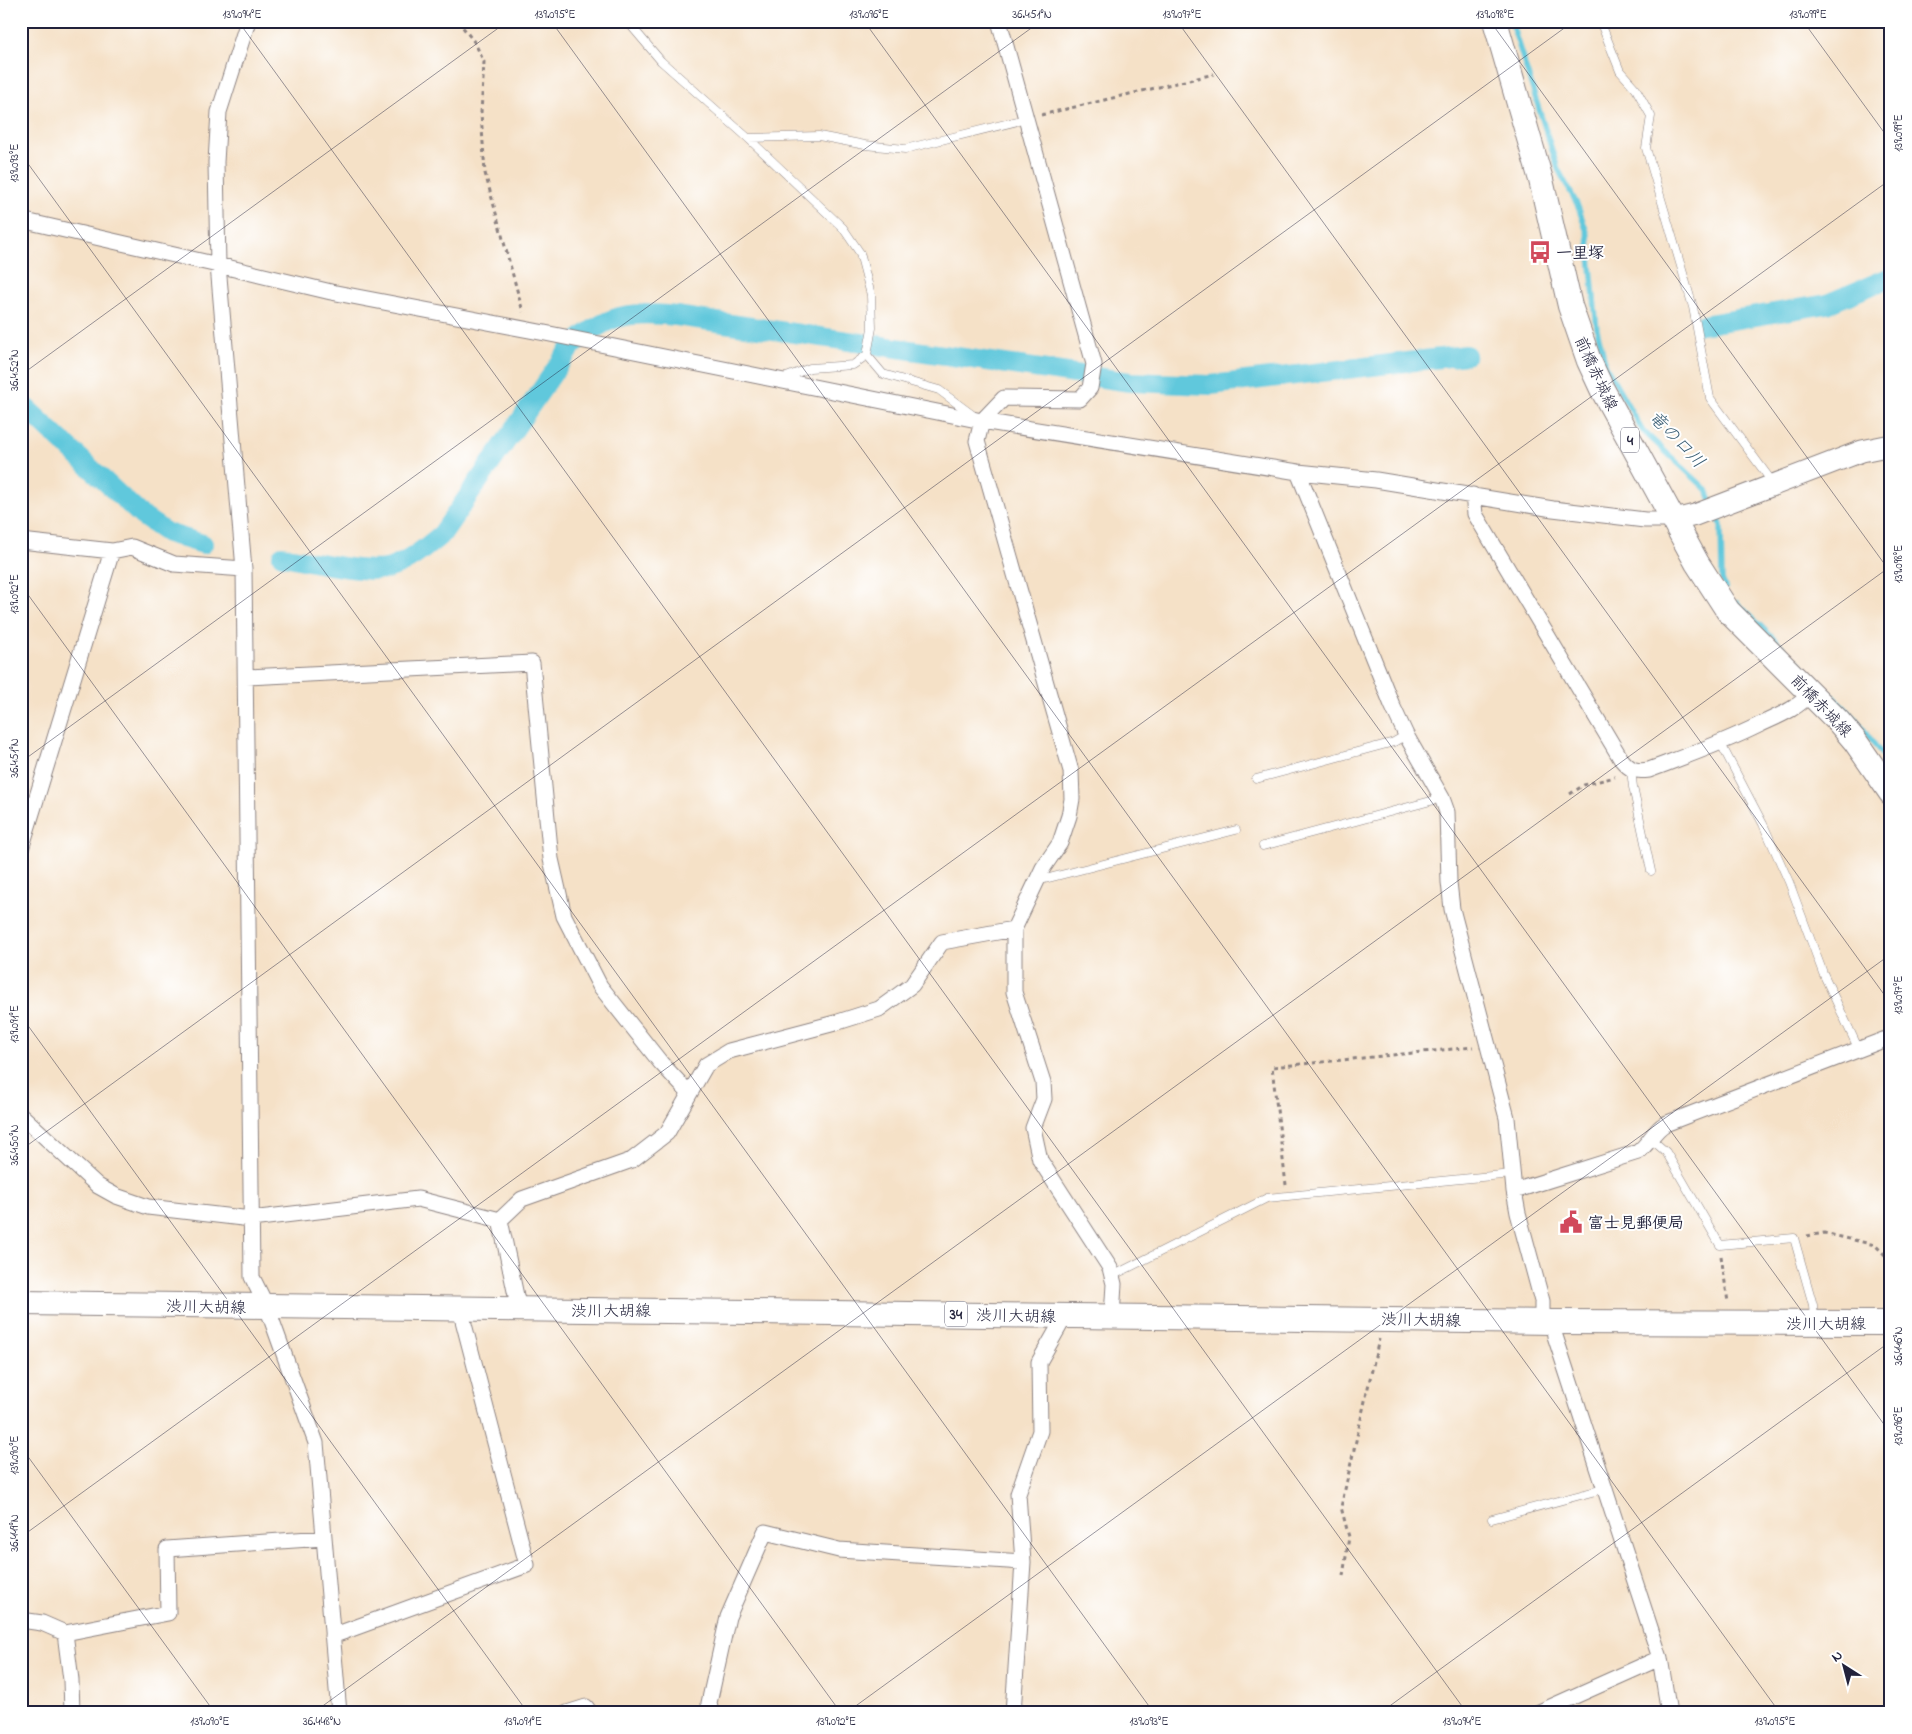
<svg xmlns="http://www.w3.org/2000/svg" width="1912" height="1734" font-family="'Indie Flower','Klee One',sans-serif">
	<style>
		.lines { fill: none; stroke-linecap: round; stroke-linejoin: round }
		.stream { stroke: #60c8dc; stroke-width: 5.5 }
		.canal { stroke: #60c8dc; stroke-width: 20 }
		.lane-casing { stroke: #8c8281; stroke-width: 9 }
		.street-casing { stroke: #8c8281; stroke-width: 17 }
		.secondary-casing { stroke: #8c8281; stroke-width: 23 }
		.primary-casing { stroke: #8c8281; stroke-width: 26 }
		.path { stroke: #8c8281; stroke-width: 3; stroke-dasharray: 4 4; stroke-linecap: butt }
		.lane { stroke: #fff; stroke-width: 8 }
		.street { stroke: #fff; stroke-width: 15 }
		.secondary { stroke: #fff; stroke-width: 21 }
		.primary { stroke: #fff; stroke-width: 24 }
		.ticks { fill: none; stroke: #22223b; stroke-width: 1; stroke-opacity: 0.45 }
		.labels { text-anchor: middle; stroke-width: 4; stroke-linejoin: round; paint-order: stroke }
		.shield { fill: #fff; stroke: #646476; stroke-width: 1 }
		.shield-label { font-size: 15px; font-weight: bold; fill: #22223b }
		.poi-label { font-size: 16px; font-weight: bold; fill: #22223b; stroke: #fff; text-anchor: start }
		.street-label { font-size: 16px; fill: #22223b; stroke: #fff }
		.water-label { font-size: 18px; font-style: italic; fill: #385c73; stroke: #fff }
		.neatline { fill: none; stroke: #22223b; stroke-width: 2 }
		.ticks-label { font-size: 12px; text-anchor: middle; fill: #22223b }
	</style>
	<rect width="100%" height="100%" fill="#fff"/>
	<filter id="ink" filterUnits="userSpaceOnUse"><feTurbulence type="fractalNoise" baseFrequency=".02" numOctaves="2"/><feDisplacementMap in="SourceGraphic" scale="10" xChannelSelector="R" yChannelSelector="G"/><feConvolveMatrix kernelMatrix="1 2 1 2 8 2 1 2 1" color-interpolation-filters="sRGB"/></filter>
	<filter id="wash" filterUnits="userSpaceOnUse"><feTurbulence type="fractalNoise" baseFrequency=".0096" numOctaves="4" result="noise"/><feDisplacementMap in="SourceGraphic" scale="20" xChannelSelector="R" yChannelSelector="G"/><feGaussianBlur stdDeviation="1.12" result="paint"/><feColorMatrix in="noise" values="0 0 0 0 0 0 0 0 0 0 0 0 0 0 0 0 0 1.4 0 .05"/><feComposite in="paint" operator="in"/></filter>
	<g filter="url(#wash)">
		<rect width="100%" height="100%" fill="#f5e1c7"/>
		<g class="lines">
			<!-- stream -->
			<path class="stream" d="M 1511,21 L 1558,169 L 1577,204 L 1588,235 L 1597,329 L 1606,366 L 1642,430 L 1707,490 L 1721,525 L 1722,581 L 1726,587
				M 1737,603 L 1856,719 L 1891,767"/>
			<!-- canal -->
			<path class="canal" d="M 1702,325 L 1827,304 L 1891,277
				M 21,403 L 142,516 L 167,533 L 203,544
				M 282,556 C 307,560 368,575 390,568 C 411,561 426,547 442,534 L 571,347 C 607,314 628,311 676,316 L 1130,382 L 1211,385 L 1466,355"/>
		</g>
	</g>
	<g filter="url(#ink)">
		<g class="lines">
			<defs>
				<path id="lane" d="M 627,21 L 661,61 L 748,138 L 843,228 L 860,253 L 871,295 L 872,328 L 867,355 L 883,374 L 939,390 L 974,416
					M 1600,21 L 1620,71 L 1636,89 L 1651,116 L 1646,148 L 1693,307 L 1710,398 L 1773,483
					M 748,138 L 819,136 L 865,145 L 905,149 L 1026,119
					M 784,378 L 810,368 L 853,365 L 867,355
					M 1721,744 L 1763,824 L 1789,882 L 1823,973 L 1859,1050
					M 1631,770 L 1633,787 L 1651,871
					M 1256,779 L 1394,742 L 1406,735
					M 1263,846 L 1442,798
					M 1037,881 L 1236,830
					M 1651,1139 L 1666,1152 L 1720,1245 L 1794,1238 L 1813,1305 L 1814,1321
					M 1112,1276 L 1267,1198 L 1512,1174
					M 1492,1519 L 1603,1489"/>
				<path id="street" d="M 248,21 L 219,112 L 216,162 L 218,265 L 244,569 L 252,1277 L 267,1307 L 316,1443 L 339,1713
					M 999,21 L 1094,364 L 1090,388 L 1080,399 L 1004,398 L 982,421 L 977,441 L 1071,771 L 1072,799 L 1069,816 L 1060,843 L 1043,868 L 1014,929 L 1014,992 L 1043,1082 L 1044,1099 L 1033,1128 L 1040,1160 L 1110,1268 L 1114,1284 L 1112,1316
					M 21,220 L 218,265 L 331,292 L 545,333 L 982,421 L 1298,472 L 1376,480 L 1553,509 L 1645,520 L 1675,520
					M 1298,472 L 1392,705 L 1406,735 L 1442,798 L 1447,812 L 1449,882 L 1452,909 L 1507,1118 L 1514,1191 L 1518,1213 L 1542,1301 L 1542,1321
					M 1473,495 L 1475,514 L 1621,759 C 1630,770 1635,772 1649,770 C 1686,756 1723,743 1759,725 C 1778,716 1797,709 1811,693
					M 21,541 L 112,551 L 132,547 L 174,564 L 244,569
					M 246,677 L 532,663 L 551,859 L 564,916 L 600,986 L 661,1063 L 689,1093
					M 21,849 L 112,551
					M 21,1115 L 98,1186 L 116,1196 L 148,1207 L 251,1219 L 418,1199 L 500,1220
					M 1514,1191 L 1638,1152 C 1649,1144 1653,1131 1665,1124 L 1891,1037
					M 519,1310 L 500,1220 L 522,1199 L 632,1160 L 667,1133 L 706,1065 L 729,1051 L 835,1023 L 879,1009 L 912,985 L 942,942 L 1014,929
					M 1553,1322 L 1555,1336 L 1660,1658 L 1669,1713
					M 21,1620 L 42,1623 L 65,1633 L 71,1680 L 72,1713
					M 65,1633 L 168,1613 L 167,1549 L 324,1538
					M 332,1636 L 527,1565 L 460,1309
					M 567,1713 L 586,1707 L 590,1713
					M 711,1713 L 709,1703 L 728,1617 L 765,1532 L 839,1550 L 1023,1562
					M 1013,1713 L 1023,1562 L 1018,1494 L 1040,1431 L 1039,1362 L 1065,1316
					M 1537,1713 L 1660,1658"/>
				<path id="secondary" d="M 1675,520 L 1695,515 L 1862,451 L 1891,445"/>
				<path id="primary" d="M 1495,21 L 1541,180 L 1570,306 L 1589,361 L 1602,389 L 1697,563 L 1728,611 L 1838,721 L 1855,741 L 1891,793
					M 21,1303 L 1553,1322 L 1891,1323"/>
			</defs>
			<!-- lane casing -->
			<use href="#lane" class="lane-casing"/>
			<!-- street casing -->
			<use href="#street" class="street-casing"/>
			<!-- secondary casing -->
			<use href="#secondary" class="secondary-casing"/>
			<!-- primary casing -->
			<use href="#primary" class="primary-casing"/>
			<!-- path -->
			<path class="path" d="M 458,21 L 475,43 L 484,62 L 481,113 L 485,173 L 523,312
				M 1041,115 L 1214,74
				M 1570,794 L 1584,785 L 1615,777
				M 1286,1185 L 1272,1067 L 1473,1047
				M 1807,1236 L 1824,1233 L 1875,1245 L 1884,1254 L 1891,1264
				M 1721,1256 L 1728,1302
				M 1343,1576 L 1349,1537 L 1341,1507 L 1379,1339"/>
			<!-- lane -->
			<use href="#lane" class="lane"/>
			<!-- street -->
			<use href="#street" class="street"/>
			<!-- secondary -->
			<use href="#secondary" class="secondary"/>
			<!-- primary -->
			<use href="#primary" class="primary"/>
		</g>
	</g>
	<!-- ticks -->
	<path class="ticks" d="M 238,21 L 1467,1713M 551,21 L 1780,1713M 864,21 L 1891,1434M 1177,21 L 1891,1004M 1490,21 L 1891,573M 1803,21 L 1891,142M 21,154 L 1154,1713M 21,375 L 508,21M 21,585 L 841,1713M 21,762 L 1041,21M 21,1016 L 528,1713M 21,1150 L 1574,21M 21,1447 L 215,1713M 21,1537 L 1891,179M 313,1713 L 1891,566M 846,1713 L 1891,954M 1380,1713 L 1891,1341"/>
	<!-- icons -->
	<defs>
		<symbol id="bus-bare" viewBox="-9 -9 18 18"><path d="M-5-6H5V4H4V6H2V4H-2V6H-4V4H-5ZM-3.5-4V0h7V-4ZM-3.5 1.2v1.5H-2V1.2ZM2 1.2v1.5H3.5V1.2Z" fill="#d1495b" stroke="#fff" stroke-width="2.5" paint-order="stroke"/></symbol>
		<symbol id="civic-bare" viewBox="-9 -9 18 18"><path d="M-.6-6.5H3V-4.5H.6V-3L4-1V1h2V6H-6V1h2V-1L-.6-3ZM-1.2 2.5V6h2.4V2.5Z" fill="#d1495b" stroke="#fff" stroke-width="2.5" paint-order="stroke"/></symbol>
	</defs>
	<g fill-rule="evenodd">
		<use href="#bus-bare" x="1524" y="236" width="32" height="32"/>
		<use href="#civic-bare" x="1555" y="1206" width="32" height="32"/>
	</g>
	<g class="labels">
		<!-- shield labels -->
		<g class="shield">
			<rect x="1621" y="427.5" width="18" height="25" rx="4"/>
			<rect x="945" y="1301.5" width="22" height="25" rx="4"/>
		</g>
		<g class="shield-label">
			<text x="1630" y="445">4</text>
			<text x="956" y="1319">34</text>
		</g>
		<!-- poi labels -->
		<g class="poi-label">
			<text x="1556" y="258">一里塚</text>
			<text x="1588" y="1228">富士見郵便局</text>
		</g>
		<!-- street labels -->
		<g class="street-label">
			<text transform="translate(1597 373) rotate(65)" y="6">前橋赤城線</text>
			<text transform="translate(1822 705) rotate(46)" y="6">前橋赤城線</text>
			<text transform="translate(206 1306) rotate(1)" y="6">渋川大胡線</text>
			<text x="611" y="1316">渋川大胡線</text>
			<text transform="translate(1016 1315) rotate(1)" y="6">渋川大胡線</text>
			<text transform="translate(1421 1319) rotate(1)" y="6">渋川大胡線</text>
			<text x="1826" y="1329">渋川大胡線</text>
		</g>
		<!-- water labels -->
		<g class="water-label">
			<text transform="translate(1677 439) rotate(46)" y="6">竜の口川</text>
		</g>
	</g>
	<!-- margin -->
	<rect width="1912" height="1734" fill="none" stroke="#fff" stroke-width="55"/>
	<!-- north arrow -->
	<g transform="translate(1844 1666) rotate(324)" stroke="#ffffff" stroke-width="4" paint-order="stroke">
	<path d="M0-4L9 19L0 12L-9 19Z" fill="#22223b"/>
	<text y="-8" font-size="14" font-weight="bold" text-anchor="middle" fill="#22223b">N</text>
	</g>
	<rect x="28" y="28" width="1856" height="1678" class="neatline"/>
	<g class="ticks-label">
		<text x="242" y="18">139.094°E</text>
		<text x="555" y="18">139.095°E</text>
		<text x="869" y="18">139.096°E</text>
		<text x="1032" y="18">36.451°N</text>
		<text x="1182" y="18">139.097°E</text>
		<text x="1495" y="18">139.098°E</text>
		<text x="1808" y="18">139.099°E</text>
		<text transform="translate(1898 133) rotate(-90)" y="4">139.099°E</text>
		<text transform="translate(14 163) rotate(-90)" y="4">139.093°E</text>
		<text transform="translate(14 370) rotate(-90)" y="4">36.452°N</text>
		<text transform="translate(1898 564) rotate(-90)" y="4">139.098°E</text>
		<text transform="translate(14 594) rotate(-90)" y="4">139.092°E</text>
		<text transform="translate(14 758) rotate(-90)" y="4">36.451°N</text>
		<text transform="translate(1898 995) rotate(-90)" y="4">139.097°E</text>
		<text transform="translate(14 1024) rotate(-90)" y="4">139.091°E</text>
		<text transform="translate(14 1145) rotate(-90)" y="4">36.450°N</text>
		<text transform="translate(1898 1346) rotate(-90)" y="4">36.446°N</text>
		<text transform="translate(1898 1426) rotate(-90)" y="4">139.096°E</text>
		<text transform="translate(14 1455) rotate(-90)" y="4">139.090°E</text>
		<text transform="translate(14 1533) rotate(-90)" y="4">36.449°N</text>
		<text x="210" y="1725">139.090°E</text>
		<text x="322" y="1725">36.448°N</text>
		<text x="523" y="1725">139.091°E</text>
		<text x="836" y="1725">139.092°E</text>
		<text x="1149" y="1725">139.093°E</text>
		<text x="1462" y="1725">139.094°E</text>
		<text x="1775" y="1725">139.095°E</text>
	</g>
</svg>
